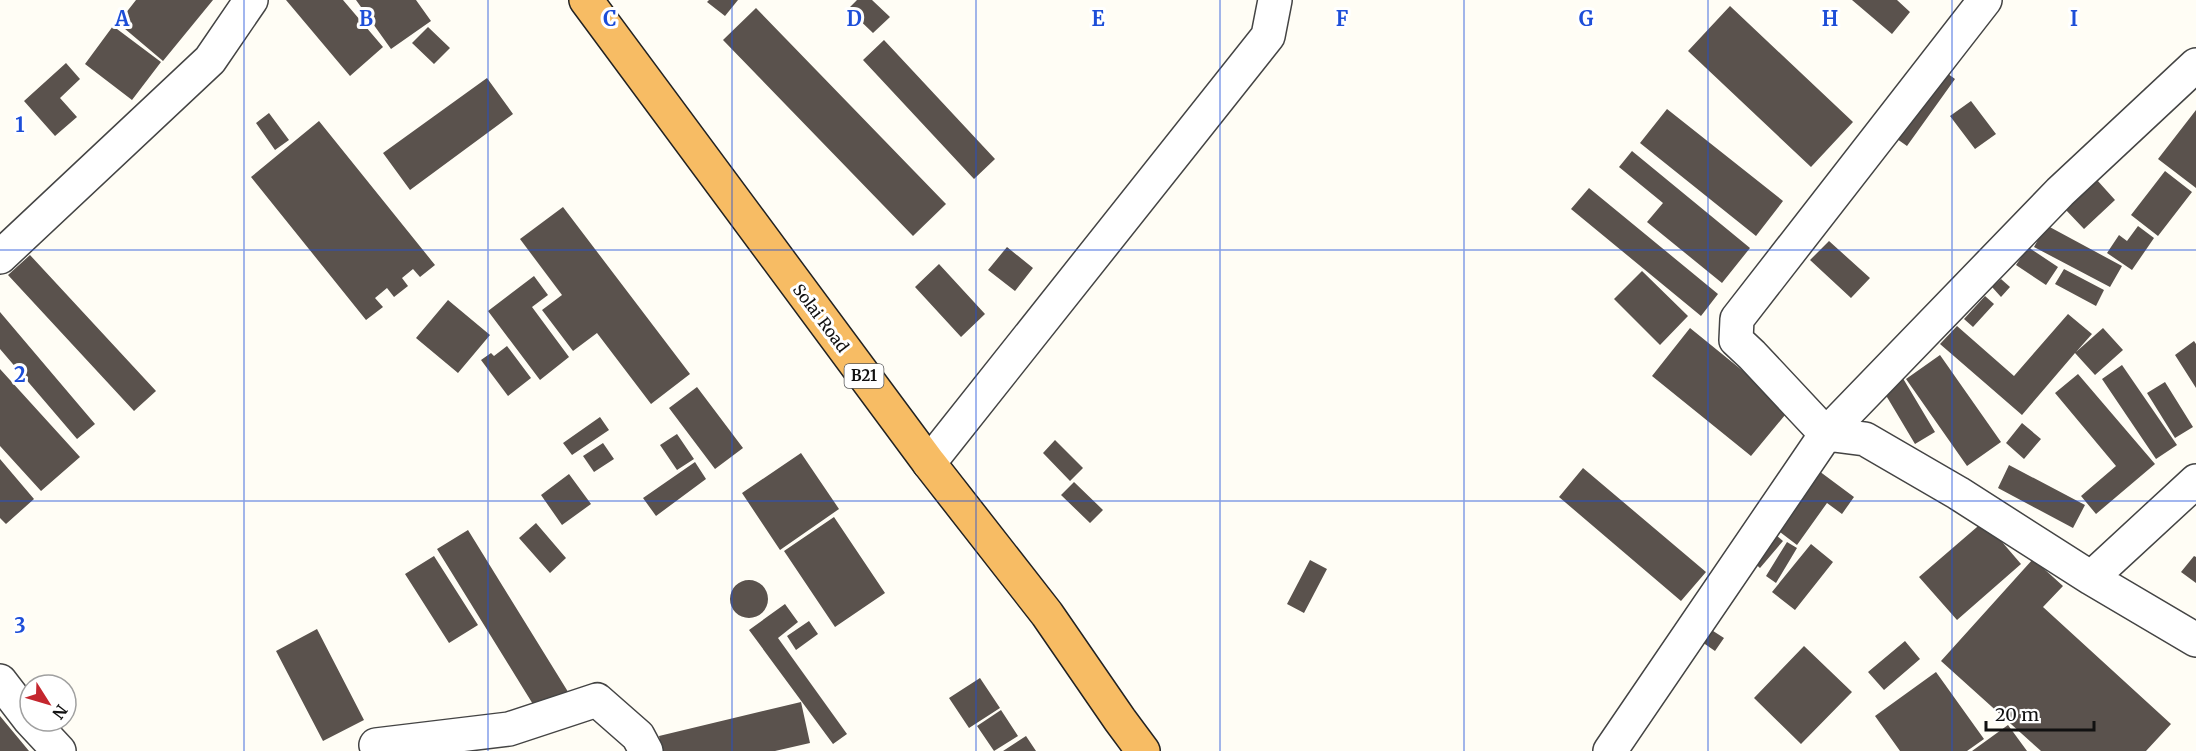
<svg xmlns="http://www.w3.org/2000/svg" width="2196" height="751" font-family="Merriweather,serif">
	<style>
		.building { fill: #5a524d }
		.lines { fill: none; stroke-linecap: round; stroke-linejoin: round }
		.minor-casing { stroke: #444; stroke-width: 36 }
		.trunk-casing { stroke: #222; stroke-width: 36 }
		.minor { stroke: #fff; stroke-width: 33 }
		.trunk { stroke: #f7bc64; stroke-width: 33 }
		.grid { fill: none; stroke: #1d4ed8; stroke-width: 1.5; stroke-opacity: 0.55 }
		.labels { text-anchor: middle; stroke-width: 6; stroke-linejoin: round; paint-order: stroke }
		.shield { fill: #fff; stroke: #585858; stroke-width: 1.5 }
		.shield-label { font-size: 15px; font-weight: bold; fill: #111 }
		.street-label { font-size: 16px; fill: #111; stroke: #fff }
		.grid-label { font-size: 20px; text-anchor: middle; font-weight: bold; fill: #1d4ed8; stroke: #fff; stroke-width: 6; stroke-linejoin: round; paint-order: stroke }
	</style>
	<rect width="100%" height="100%" fill="#fffdf5"/>
	<!-- building -->
	<path class="building" d="M 136,0 L 213,0 L 163,61 L 118,23 Z
		M 286,0 L 343,0 L 383,47 L 350,76 Z
		M 356,0 L 416,0 L 431,21 L 391,49 Z
		M 709,0 L 738,0 L 725,16 L 707,2 Z
		M 857,0 L 872,0 L 890,17 L 873,33 L 848,9 Z
		M 1852,0 L 1897,0 L 1910,12 L 1892,34 Z
		M 1730,6 L 1853,122 L 1811,167 L 1688,51 Z
		M 756,8 L 946,204 L 913,236 L 723,40 Z
		M 113,26 L 161,62 L 132,100 L 85,64 Z
		M 428,27 L 450,48 L 434,64 L 412,43 Z
		M 884,40 L 995,159 L 974,179 L 863,60 Z
		M 66,63 L 80,79 L 60,98 L 77,117 L 55,136 L 24,101 Z
		M 1936,65 L 1955,79 L 1907,146 L 1887,132 Z
		M 487,78 L 513,114 L 410,190 L 383,153 Z
		M 1971,101 L 1996,134 L 1975,149 L 1950,116 Z
		M 1667,109 L 1783,201 L 1756,236 L 1640,143 Z
		M 2196,110 L 2196,188 L 2158,159 Z
		M 269,113 L 289,140 L 275,150 L 256,123 Z
		M 319,121 L 435,265 L 420,277 L 413,269 L 402,278 L 408,286 L 394,297 L 387,288 L 375,298 L 383,307 L 366,320 L 251,177 Z
		M 1632,151 L 1750,248 L 1722,283 L 1647,222 L 1663,203 L 1619,167 Z
		M 2165,171 L 2192,192 L 2158,236 L 2131,215 Z
		M 2097,180 L 2115,200 L 2084,229 L 2065,209 Z
		M 1589,188 L 1718,294 L 1701,316 L 1571,209 Z
		M 563,207 L 690,374 L 651,404 L 597,333 L 573,351 L 542,310 L 562,295 L 520,239 Z
		M 2046,225 L 2122,266 L 2110,287 L 2034,247 Z
		M 2138,226 L 2154,238 L 2132,270 L 2107,253 L 2119,235 L 2127,241 Z
		M 1829,241 L 1870,278 L 1851,298 L 1810,260 Z
		M 1007,247 L 1033,268 L 1015,291 L 988,270 Z
		M 2028,247 L 2058,267 L 2046,285 L 2016,265 Z
		M 30,255 L 156,391 L 134,411 L 8,275 Z
		M 939,264 L 985,314 L 961,337 L 915,287 Z
		M 2064,269 L 2104,290 L 2096,306 L 2055,284 Z
		M 1642,271 L 1688,316 L 1660,345 L 1614,299 Z
		M 534,276 L 548,295 L 532,307 L 569,357 L 540,380 L 488,311 Z
		M 2001,279 L 2010,287 L 2001,297 L 1992,287 Z
		M 1985,296 L 1994,304 L 1973,327 L 1964,319 Z
		M 448,300 L 490,335 L 458,373 L 416,338 Z
		M 0,312 L 95,424 L 77,439 L 0,349 Z
		M 2068,314 L 2092,334 L 2076,352 L 2103,328 L 2123,350 L 2095,375 L 2075,353 L 2022,415 L 1940,344 L 1957,326 L 2014,376 Z
		M 1690,328 L 1790,409 L 1751,456 L 1652,376 Z
		M 2194,341 L 2196,344 L 2196,388 L 2175,355 Z
		M 507,346 L 531,378 L 508,396 L 481,360 L 491,353 L 494,356 Z
		M 1940,355 L 2001,442 L 1967,466 L 1906,379 Z
		M 2122,365 L 2177,445 L 2156,459 L 2102,379 Z
		M 0,369 L 80,457 L 41,491 L 0,446 Z
		M 2078,374 L 2155,464 L 2096,514 L 2081,496 L 2116,466 L 2055,393 Z
		M 1901,375 L 1935,432 L 1915,444 L 1881,387 Z
		M 2165,382 L 2193,427 L 2175,438 L 2147,393 Z
		M 697,387 L 743,448 L 715,469 L 669,408 Z
		M 600,417 L 609,430 L 572,455 L 563,443 Z
		M 2022,423 L 2041,439 L 2024,459 L 2006,443 Z
		M 677,434 L 694,459 L 677,470 L 660,445 Z
		M 1055,440 L 1083,468 L 1070,481 L 1043,453 Z
		M 603,443 L 614,459 L 594,472 L 583,456 Z
		M 801,453 L 839,509 L 780,550 L 742,493 Z
		M 0,459 L 34,499 L 6,524 L 0,518 Z
		M 695,462 L 706,479 L 656,516 L 643,498 Z
		M 2009,465 L 2085,505 L 2073,528 L 1998,488 Z
		M 1583,468 L 1706,572 L 1681,601 L 1559,497 Z
		M 1819,471 L 1854,497 L 1842,514 L 1827,503 L 1797,545 L 1776,529 Z
		M 569,474 L 591,504 L 562,525 L 541,495 Z
		M 1074,482 L 1103,510 L 1090,523 L 1061,495 Z
		M 834,517 L 885,593 L 835,627 L 784,551 Z
		M 1984,521 L 2021,564 L 1957,620 L 1919,577 Z
		M 536,523 L 566,558 L 550,573 L 519,538 Z
		M 468,530 L 570,695 L 539,714 L 437,549 Z
		M 1775,534 L 1783,541 L 1760,568 L 1752,561 Z
		M 1787,542 L 1797,548 L 1776,583 L 1766,576 Z
		M 1811,544 L 1833,562 L 1795,610 L 1772,592 Z
		M 434,556 L 478,625 L 449,643 L 405,574 Z
		M 2194,556 L 2196,557 L 2196,583 L 2181,572 Z
		M 2033,559 L 2063,586 L 2043,607 L 2171,724 L 2146,751 L 2041,751 L 1941,661 Z
		M 1310,560 L 1327,569 L 1304,613 L 1287,604 Z
		M730 599a19 19 0 1 1 38 0a19 19 0 1 1-38 0Z
		M 785,604 L 798,622 L 778,638 L 847,734 L 833,744 L 749,630 Z
		M 809,621 L 818,634 L 796,650 L 787,636 Z
		M 317,629 L 364,720 L 323,741 L 276,651 Z
		M 1710,629 L 1724,638 L 1715,651 L 1702,642 Z
		M 1905,641 L 1920,659 L 1884,690 L 1868,672 Z
		M 1804,646 L 1852,692 L 1801,744 L 1754,698 Z
		M 1936,672 L 1984,739 L 1967,751 L 1900,751 L 1875,716 Z
		M 980,678 L 1000,708 L 969,728 L 949,698 Z
		M 801,702 L 810,743 L 775,751 L 662,751 L 659,736 Z
		M 1001,710 L 1018,736 L 994,751 L 977,726 Z
		M 0,716 L 29,751 L 0,751 Z
		M 2008,725 L 2027,751 L 1972,751 Z
		M 1026,736 L 1036,751 L 1003,751 Z"/>
	<g class="lines">
		<defs>
			<path id="minor" d="M 1985,0 L 1737,319 L 1736,340 L 1752,355 L 1826,434 L 1865,439 L 1958,493 L 2091,578 L 2196,640
				M 0,257 L 210,60 L 251,0
				M 929,463 L 1268,36 L 1275,0
				M 2091,578 L 2196,481
				M 0,681 L 30,720
				M 31,721 L 59,751
				M 376,745 L 509,729 L 597,700 L 638,736 L 646,751
				M 1610,751 L 1826,434 L 2060,192 L 2196,65"/>
			<path id="trunk" d="M 586,0 L 929,463 L 1047,614 L 1120,720 L 1143,751"/>
		</defs>
		<!-- minor casing -->
		<use href="#minor" class="minor-casing"/>
		<!-- trunk casing -->
		<use href="#trunk" class="trunk-casing"/>
		<!-- minor -->
		<use href="#minor" class="minor"/>
		<!-- trunk -->
		<use href="#trunk" class="trunk"/>
	</g>
	<!-- grid -->
	<path class="grid" d="M 244,0 L 244,751M 488,0 L 488,751M 732,0 L 732,751M 976,0 L 976,751M 1220,0 L 1220,751M 1464,0 L 1464,751M 1708,0 L 1708,751M 1952,0 L 1952,751M 0,250 L 2196,250M 0,501 L 2196,501"/>
	<g class="labels">
		<!-- shield labels -->
		<rect class="shield" x="844.5" y="364" width="39" height="24" rx="4.5"/>
		<g class="shield-label">
			<text x="864" y="381">B21</text>
		</g>
		<!-- street labels -->
		<g class="street-label">
			<text transform="translate(821 318) rotate(53)" y="6">Solai Road</text>
		</g>
	</g>
	<g class="grid-label">
		<text x="122" y="26">A</text>
		<text x="366" y="26">B</text>
		<text x="610" y="26">C</text>
		<text x="854" y="26">D</text>
		<text x="1098" y="26">E</text>
		<text x="1342" y="26">F</text>
		<text x="1586" y="26">G</text>
		<text x="1830" y="26">H</text>
		<text x="2074" y="26">I</text>
		<text x="20" y="132">1</text>
		<text x="20" y="382">2</text>
		<text x="20" y="633">3</text>
	</g>
	<!-- north arrow -->
	<g transform="translate(48 703) rotate(127)"><circle r="28" fill="#ffffff" stroke="#a0a0a0" stroke-width="1.5"/>
	<path d="M0-4.5L10 22L0 15L-10 22Z" fill="#c4262e"/>
	<text y="-9" font-size="16" font-weight="bold" text-anchor="middle" fill="#111111">N</text>
	</g>
	<!-- scale -->
	<path d="M1986 721v9h108v-9" fill="none" stroke="#111111" stroke-width="3"/>
	<text x="1995" y="721" font-size="18" fill="#111111" stroke="#ffffff" stroke-width="4.5" paint-order="stroke">20 m</text>
</svg>
